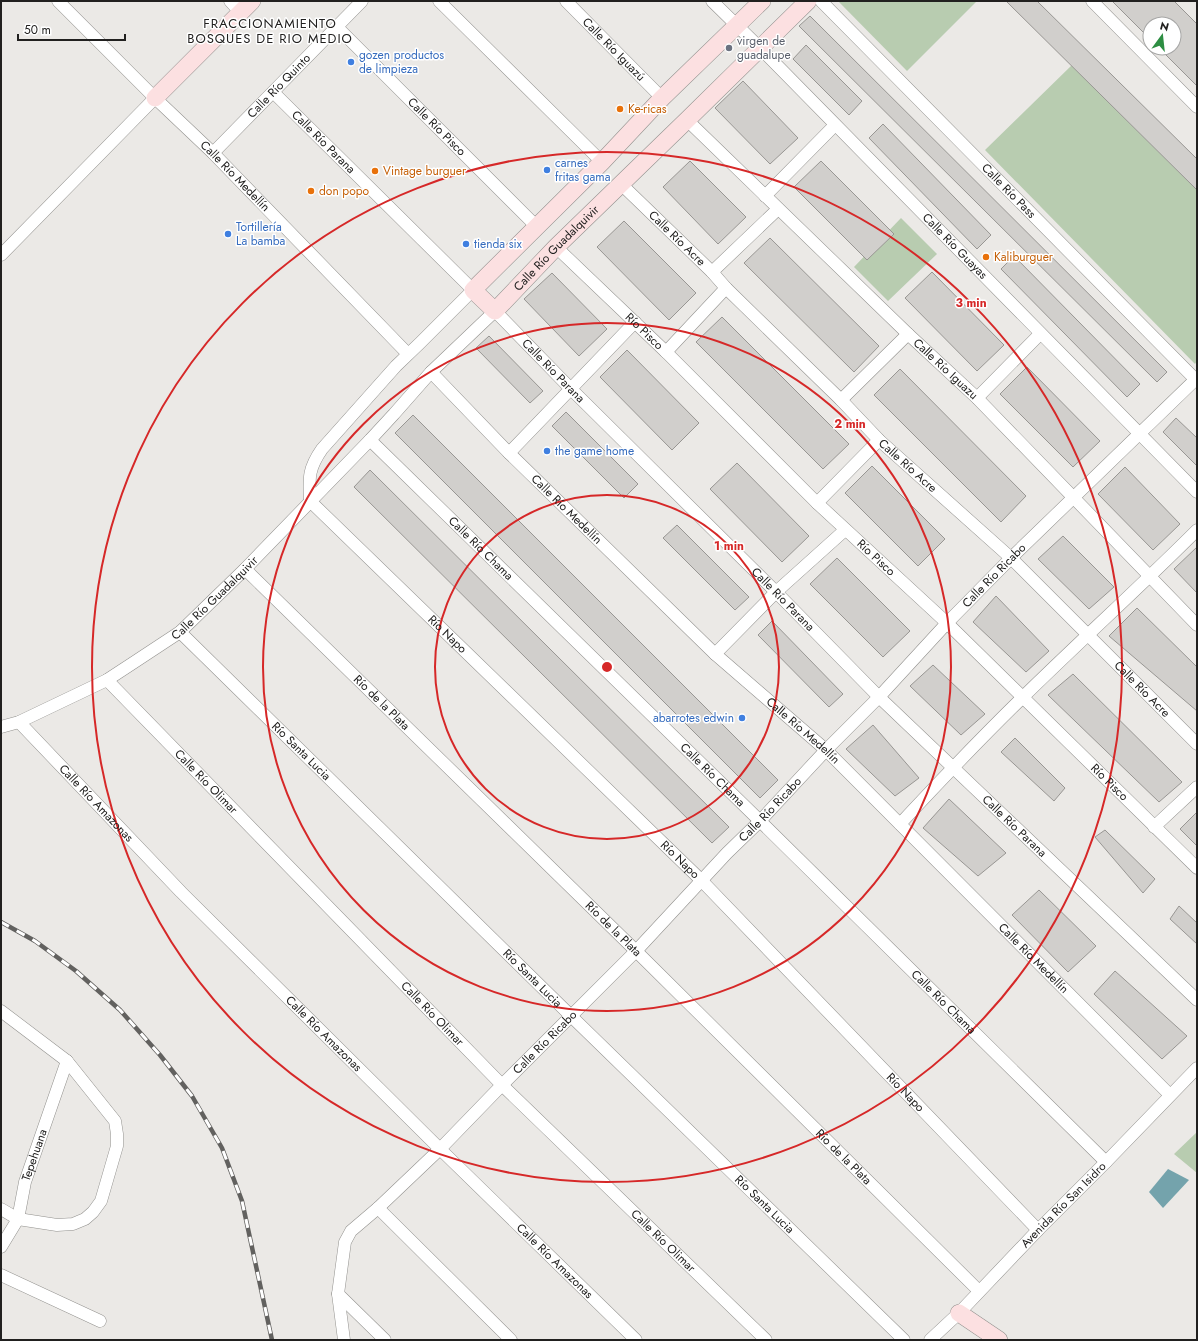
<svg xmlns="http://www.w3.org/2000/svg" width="1198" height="1341" font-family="Jost,sans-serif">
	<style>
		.green { fill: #b8ccb0 }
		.water { fill: #74a3ac }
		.building { fill: #d1cfcc; stroke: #989693 }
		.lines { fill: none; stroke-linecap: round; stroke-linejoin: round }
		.street-casing { stroke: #92918e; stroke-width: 13 }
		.secondary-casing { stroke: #92918e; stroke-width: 18 }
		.street { stroke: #fff; stroke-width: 12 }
		.secondary { stroke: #fce0e1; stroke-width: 17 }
		.rail-casing { stroke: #62615f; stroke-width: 4.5 }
		.rail { stroke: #fff; stroke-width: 3; stroke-dasharray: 9; stroke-linecap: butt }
		.ring { fill: none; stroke: #d62828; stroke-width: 2 }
		.worship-dot { fill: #6b7280; stroke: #fff; stroke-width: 1.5 }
		.shop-dot { fill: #3f7fe0; stroke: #fff; stroke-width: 1.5 }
		.food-dot { fill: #e8710a; stroke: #fff; stroke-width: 1.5 }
		.labels { text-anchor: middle; stroke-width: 3; stroke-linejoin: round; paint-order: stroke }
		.worship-label { font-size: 12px; fill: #5b616d; stroke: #fff; text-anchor: start }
		.street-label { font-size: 12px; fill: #21201f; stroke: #fff }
		.shop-label { font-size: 12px; fill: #366cbe; stroke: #fff; text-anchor: start }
		.food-label { font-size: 12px; fill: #c56008; stroke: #fff; text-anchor: start }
		.neighbourhood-label { font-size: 13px; letter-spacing: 1px; fill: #21201f; stroke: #fff }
		.centre { fill: #d62828; stroke: #fff; stroke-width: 2 }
		.ring-label { font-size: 12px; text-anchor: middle; font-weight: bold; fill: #d62828; stroke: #fff; stroke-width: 3; stroke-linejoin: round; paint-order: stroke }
	</style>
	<rect width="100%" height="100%" fill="#ebe9e6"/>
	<!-- green -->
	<path class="green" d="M 838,1 L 977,1 L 907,71 Z
		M 1072,65 L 1197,190 L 1197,361 L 1195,364 L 985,150 Z
		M 901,218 L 937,254 L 888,301 L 854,267 Z
		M 1197,1132 L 1197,1173 L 1174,1154 Z"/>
	<!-- water -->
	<path class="water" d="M 1168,1169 L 1189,1180 L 1163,1208 L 1149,1192 Z"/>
	<!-- building -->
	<path class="building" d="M 1006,1 L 1037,1 L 1197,159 L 1197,190 Z
		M 1112,1 L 1174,1 L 1197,24 L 1197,86 L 1159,48 L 1174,48 L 1174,24 L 1150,24 L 1150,39 Z
		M 810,16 L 1167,372 L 1157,382 L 799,26 Z
		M 806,45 L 862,101 L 849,115 L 793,59 Z
		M 743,81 L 798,138 L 770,164 L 715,108 Z
		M 883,124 L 991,235 L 977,249 L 869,138 Z
		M 690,161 L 746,217 L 718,244 L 663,187 Z
		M 821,161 L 894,234 L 867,260 L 794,187 Z
		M 624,221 L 696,293 L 669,320 L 597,247 Z
		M 770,238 L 879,346 L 854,372 L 744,263 Z
		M 1014,256 L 1140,384 L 1127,397 L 1001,269 Z
		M 932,272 L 1004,345 L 977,371 L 905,298 Z
		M 552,273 L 607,329 L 579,356 L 524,299 Z
		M 722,317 L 849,444 L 823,469 L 696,342 Z
		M 489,336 L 543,391 L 530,403 L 476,348 Z
		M 627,350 L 699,423 L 672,450 L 600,377 Z
		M 1027,367 L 1100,441 L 1073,467 L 1000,394 Z
		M 900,369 L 1026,496 L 1001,522 L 874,395 Z
		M 566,412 L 638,484 L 624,498 L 552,426 Z
		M 413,415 L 778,780 L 760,798 L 395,433 Z
		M 1176,418 L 1197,438 L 1197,466 L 1163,432 Z
		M 737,463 L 809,536 L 782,562 L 710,489 Z
		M 872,466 L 945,539 L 918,566 L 845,493 Z
		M 1125,467 L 1180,524 L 1153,550 L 1098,494 Z
		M 370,470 L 729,827 L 712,843 L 354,487 Z
		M 677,525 L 749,597 L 735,610 L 663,538 Z
		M 1063,536 L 1114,587 L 1089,609 L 1038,559 Z
		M 1197,547 L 1197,593 L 1174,569 Z
		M 837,558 L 910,631 L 883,657 L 810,584 Z
		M 996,596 L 1049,651 L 1026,672 L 973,622 Z
		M 1137,608 L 1197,667 L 1197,711 L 1109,636 Z
		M 772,621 L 843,694 L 829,707 L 758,635 Z
		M 933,665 L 985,714 L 961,735 L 910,686 Z
		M 1073,674 L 1182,782 L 1159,802 L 1048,695 Z
		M 873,725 L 919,778 L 895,796 L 846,749 Z
		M 1015,738 L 1065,788 L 1054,801 L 1001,752 Z
		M 949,799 L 1006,853 L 978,876 L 923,828 Z
		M 1197,812 L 1197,846 L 1180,829 Z
		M 1105,830 L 1155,879 L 1143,893 L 1095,837 Z
		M 1039,890 L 1096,946 L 1068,972 L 1012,915 Z
		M 1179,906 L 1197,923 L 1197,944 L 1170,919 Z
		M 1115,971 L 1187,1036 L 1162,1059 L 1094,994 Z"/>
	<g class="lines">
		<defs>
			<g id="street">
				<path id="s1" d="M 58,1 L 155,98 L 213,153 L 408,354"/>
				<path d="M 230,1 L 240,12"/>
				<path d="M 439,1 L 602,162"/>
				<path id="s2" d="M 566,1 L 662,98"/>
				<path id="s3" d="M 712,1 L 760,48 L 1197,492"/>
				<path id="s4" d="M 821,1 L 1197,381"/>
				<path d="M 1092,1 L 1197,107"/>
				<path id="s5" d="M 337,27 L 537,227"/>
				<path id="s6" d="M 273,92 L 473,290 L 420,343 L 396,366 L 322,449 C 308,469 309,478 310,501 L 701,880 L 1038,1230"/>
				<path id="s7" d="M 687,120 L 908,334 L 977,398 L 1197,625"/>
				<path id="s8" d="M 213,153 L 362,1"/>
				<path id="s9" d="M 621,184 L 712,272 L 726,288 L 841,400 L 879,440 L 1011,558 L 1197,744"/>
				<path d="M 765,196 L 835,125"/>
				<path id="s10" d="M 556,247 L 666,352 L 817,503 L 947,623 L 1197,868"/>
				<path d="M 1,255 L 155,98"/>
				<path d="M 712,272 L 778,209"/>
				<path d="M 666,352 L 726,288"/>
				<path id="s11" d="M 431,372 L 509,453 L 715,654 L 826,750 L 1170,1095"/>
				<path d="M 977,398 L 1040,334"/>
				<path d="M 841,400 L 908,334"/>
				<path id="s12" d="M 370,440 L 760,821 L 1106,1162"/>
				<path d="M 509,453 L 635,322"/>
				<path d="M 817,503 L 879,440"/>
				<path id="s13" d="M 245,569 L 636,951 L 979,1291"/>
				<path id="s14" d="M 180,632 L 571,1016 L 904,1340"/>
				<path d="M 715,654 L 776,592 L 845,530"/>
				<path id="s15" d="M 107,680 L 502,1085 L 766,1340"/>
				<path id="s16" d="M 19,722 L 181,892 L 440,1149 L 636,1340"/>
				<path id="s17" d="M 1,727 L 19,722 L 107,680 L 136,661 L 180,632 L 245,569 L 370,440 L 394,414 L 431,372 L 495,311 L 571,389 L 776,592 L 879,697 L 1197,1000"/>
				<path d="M 900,824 C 940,781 980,739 1022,698 C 1080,641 1140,587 1197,530"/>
				<path d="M 1154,827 L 1197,787"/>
				<path d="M 1,1011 L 67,1061 L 115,1121 L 117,1134 L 117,1146 L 101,1201 L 93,1212 L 85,1219 L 73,1224 L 57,1225 L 18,1219 L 1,1209"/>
				<path d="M 378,1208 L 511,1340"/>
				<path id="s18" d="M 1,1247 L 18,1219 L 25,1182 L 67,1061"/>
				<path d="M 1,1275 L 100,1321"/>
				<path d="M 338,1294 L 385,1340"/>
				<path id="s19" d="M 344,1340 L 338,1294 L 345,1242 L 351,1231 L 378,1208 L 440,1149 L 502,1085 L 636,951 L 727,853 L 760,821 L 826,750 L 879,697 L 947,623 L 1011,558 L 1197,378"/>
				<path id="s20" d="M 930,1340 L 959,1313 L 1038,1230 L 1106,1162 L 1197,1068"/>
			</g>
			<g id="secondary">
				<path id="s21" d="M 762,1 L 662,98 L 602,162 L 473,290 L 495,311 L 556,247 L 687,120 L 808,1"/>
				<path d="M 155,98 L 252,1"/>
				<path d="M 959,1313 L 999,1340"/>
			</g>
		</defs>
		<!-- street casing -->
		<use href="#street" class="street-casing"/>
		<!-- secondary casing -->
		<use href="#secondary" class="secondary-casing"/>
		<!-- street -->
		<use href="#street" class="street"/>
		<!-- secondary -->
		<use href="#secondary" class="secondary"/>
		<defs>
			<path id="rail" d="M 1,922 L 35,941 L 76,971 L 120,1010 L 160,1055 L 192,1096 L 222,1148 L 242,1201 L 272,1340"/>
		</defs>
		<!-- rail casing -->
		<use href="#rail" class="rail-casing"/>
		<!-- rail -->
		<use href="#rail" class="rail"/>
	</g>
	<!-- distance rings -->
	<g class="ring">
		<circle cx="607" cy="667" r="172"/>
		<circle cx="607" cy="667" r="344"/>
		<circle cx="607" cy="667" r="515"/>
	</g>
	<!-- markers -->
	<circle class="worship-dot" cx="729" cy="48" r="4"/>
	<g class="shop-dot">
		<circle cx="351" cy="62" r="4"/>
		<circle cx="547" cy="170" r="4"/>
		<circle cx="228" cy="234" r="4"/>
		<circle cx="466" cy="244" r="4"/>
		<circle cx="547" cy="451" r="4"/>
		<circle cx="742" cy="718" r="4"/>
	</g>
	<g class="food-dot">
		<circle cx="620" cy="109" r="4"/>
		<circle cx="375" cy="171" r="4"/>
		<circle cx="311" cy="191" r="4"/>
		<circle cx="986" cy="257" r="4"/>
	</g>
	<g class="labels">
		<!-- worship labels -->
		<g class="worship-label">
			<text x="737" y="45">virgen de<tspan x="737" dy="14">guadalupe</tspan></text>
		</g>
		<!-- street labels -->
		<g class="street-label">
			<text dy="4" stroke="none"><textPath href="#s2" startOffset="68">Calle Río Iguazú</textPath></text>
			<text dy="4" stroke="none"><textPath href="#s8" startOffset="94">Calle Río Quinto</textPath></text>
			<text dy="4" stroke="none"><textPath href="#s5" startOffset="141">Calle Río Pisco</textPath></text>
			<text dy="4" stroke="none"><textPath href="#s6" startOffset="71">Calle Río Parana</textPath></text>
			<text dy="4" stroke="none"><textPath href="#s1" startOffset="249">Calle Río Medellín</textPath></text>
			<text dy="4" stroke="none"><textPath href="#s4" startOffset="267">Calle Río Pass</textPath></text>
			<text dy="4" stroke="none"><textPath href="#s9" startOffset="78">Calle Río Acre</textPath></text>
			<text dy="4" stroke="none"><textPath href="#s3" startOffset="345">Calle Río Guayas</textPath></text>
			<text dy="4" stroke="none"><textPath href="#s21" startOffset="527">Calle Río Guadalquivir</textPath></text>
			<text dy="4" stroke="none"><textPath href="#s10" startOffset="122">Río Pisco</textPath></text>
			<text dy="4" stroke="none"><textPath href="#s7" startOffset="359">Calle Río Iguazu</textPath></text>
			<text dy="4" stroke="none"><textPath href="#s17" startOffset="737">Calle Río Parana</textPath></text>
			<text dy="4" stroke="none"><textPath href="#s9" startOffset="402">Calle Río Acre</textPath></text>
			<text dy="4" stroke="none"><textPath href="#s11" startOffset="193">Calle Río Medellín</textPath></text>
			<text dy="4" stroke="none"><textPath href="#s12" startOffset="155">Calle Río Chama</textPath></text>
			<text dy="4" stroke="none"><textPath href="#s10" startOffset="446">Río Pisco</textPath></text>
			<text dy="4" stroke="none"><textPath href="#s19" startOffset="1030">Calle Río Ricabo</textPath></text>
			<text dy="4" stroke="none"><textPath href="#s17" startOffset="252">Calle Río Guadalquivir</textPath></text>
			<text dy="4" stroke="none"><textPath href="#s17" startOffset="1061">Calle Río Parana</textPath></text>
			<text dy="4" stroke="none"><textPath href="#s6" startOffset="747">Río Napo</textPath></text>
			<text dy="4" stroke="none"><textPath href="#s9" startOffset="726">Calle Río Acre</textPath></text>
			<text dy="4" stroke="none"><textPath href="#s13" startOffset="191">Río de la Plata</textPath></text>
			<text dy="4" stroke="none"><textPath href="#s11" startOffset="517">Calle Río Medellín</textPath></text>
			<text dy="4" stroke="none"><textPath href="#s14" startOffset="170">Río Santa Lucia</textPath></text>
			<text dy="4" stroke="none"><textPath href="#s12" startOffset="479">Calle Río Chama</textPath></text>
			<text dy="4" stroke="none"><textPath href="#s15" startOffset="142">Calle Río Olimar</textPath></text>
			<text dy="4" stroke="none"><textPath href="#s10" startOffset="770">Río Pisco</textPath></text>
			<text dy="4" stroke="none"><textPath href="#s16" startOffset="112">Calle Río Amazonas</textPath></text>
			<text dy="4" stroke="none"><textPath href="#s19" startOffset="706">Calle Río Ricabo</textPath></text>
			<text dy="4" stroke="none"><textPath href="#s17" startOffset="1385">Calle Río Parana</textPath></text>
			<text dy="4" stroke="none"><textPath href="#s6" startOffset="1071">Río Napo</textPath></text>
			<text dy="4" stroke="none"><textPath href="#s13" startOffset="515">Río de la Plata</textPath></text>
			<text dy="4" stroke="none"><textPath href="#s11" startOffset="841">Calle Río Medellín</textPath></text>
			<text dy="4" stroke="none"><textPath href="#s14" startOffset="494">Río Santa Lucia</textPath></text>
			<text dy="4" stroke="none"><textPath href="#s12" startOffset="803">Calle Río Chama</textPath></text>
			<text dy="4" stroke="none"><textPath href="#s15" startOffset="466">Calle Río Olimar</textPath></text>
			<text dy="4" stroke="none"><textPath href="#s16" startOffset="436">Calle Río Amazonas</textPath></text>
			<text dy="4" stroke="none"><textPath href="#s19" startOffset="382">Calle Río Ricabo</textPath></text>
			<text dy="4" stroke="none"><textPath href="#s6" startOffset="1395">Río Napo</textPath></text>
			<text dy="4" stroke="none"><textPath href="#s18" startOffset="99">Tepehuana</textPath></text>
			<text dy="4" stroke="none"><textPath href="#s13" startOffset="839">Río de la Plata</textPath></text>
			<text dy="4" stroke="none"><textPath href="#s14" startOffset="818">Río Santa Lucia</textPath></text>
			<text dy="4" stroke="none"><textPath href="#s20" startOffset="190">Avenida Río San Isidro</textPath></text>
			<text dy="4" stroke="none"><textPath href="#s15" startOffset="790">Calle Río Olimar</textPath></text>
			<text dy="4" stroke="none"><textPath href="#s16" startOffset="760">Calle Río Amazonas</textPath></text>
		</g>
		<!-- shop labels -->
		<g class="shop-label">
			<text x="359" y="59">gozen productos<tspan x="359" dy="14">de limpieza</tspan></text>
			<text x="555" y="167">carnes<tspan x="555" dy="14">fritas gama</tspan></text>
			<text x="236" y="231">Tortillería<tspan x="236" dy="14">La bamba</tspan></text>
			<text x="474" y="248">tienda six</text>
			<text x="555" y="455">the game home</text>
			<text x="734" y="722" text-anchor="end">abarrotes edwin</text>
		</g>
		<!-- food labels -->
		<g class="food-label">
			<text x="628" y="113">Ke-ricas</text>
			<text x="383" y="175">Vintage burguer</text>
			<text x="319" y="195">don popo</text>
			<text x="994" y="261">Kaliburguer</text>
		</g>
		<!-- neighbourhood labels -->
		<g class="neighbourhood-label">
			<text x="270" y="28">FRACCIONAMIENTO<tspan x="270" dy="15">BOSQUES DE RIO MEDIO</tspan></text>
		</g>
	</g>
	<circle cx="607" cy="667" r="6" class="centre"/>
	<g class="ring-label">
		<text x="971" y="307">3 min</text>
		<text x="850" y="428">2 min</text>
		<text x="729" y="550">1 min</text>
	</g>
	<!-- border -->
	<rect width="1198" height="1341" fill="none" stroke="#21201f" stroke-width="4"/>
	<!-- north arrow -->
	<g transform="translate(1162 36) rotate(15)"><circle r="19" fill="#ffffff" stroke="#a6a6a5"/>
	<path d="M0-3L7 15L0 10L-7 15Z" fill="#2d8e42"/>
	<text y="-6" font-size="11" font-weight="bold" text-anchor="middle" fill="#21201f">N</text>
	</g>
	<!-- scale -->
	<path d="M18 34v6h107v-6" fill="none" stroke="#21201f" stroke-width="2"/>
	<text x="24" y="34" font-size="12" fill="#21201f" stroke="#ffffff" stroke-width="3" paint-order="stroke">50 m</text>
</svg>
